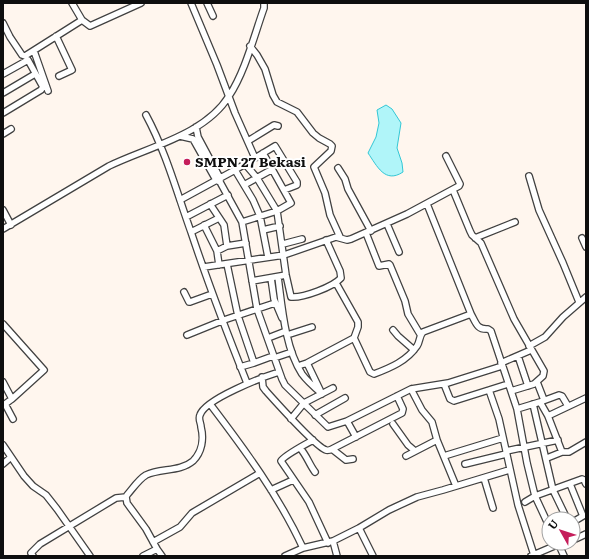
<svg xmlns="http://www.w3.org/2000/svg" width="589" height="559" font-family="Literata,serif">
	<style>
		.water { fill: #b0f5f9; stroke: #33c7d5 }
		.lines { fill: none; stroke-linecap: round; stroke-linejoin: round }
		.minor-casing { stroke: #414141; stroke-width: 8 }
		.minor { stroke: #fff; stroke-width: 5.5 }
		.poi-dot { fill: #c51e5b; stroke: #fff; stroke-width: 1.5 }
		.labels { text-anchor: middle; stroke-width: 4; stroke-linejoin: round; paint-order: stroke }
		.poi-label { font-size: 14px; font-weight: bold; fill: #0e0e0e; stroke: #fff; text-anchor: start }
	</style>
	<rect width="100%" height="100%" fill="#fff6ee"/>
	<!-- water -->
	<path class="water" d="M 386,105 L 392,109 L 401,123 L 397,148 L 402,163 L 403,172 C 385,184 377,166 368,153 L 376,137 L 379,123 L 377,110 Z"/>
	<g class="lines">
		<defs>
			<path id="minor" d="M 72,3 L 82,20 L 90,26 L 141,3
				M 191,3 L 217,65 L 235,113 L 255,158
				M 207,3 L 213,16
				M 3,23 L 10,37 L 22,55 L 25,56 L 82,20
				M 56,36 L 72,70 L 59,76
				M 250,46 L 257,55 L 265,69 L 273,95 L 277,102 L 297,112 L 313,133 L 319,138 L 330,144 L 332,146 L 331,151 L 314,167 L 325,193 L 330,215 L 340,237
				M 34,51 L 48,91
				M 3,74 L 28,60 L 43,87 L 41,90 L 3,113
				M 3,93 L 35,74
				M 146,115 C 166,152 177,193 191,232 C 208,283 227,333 247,383
				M 3,134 L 11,129
				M 180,136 L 193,139 L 216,180 L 220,182 L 220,178 L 198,137 L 196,127
				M 248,141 L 274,125 L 278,126
				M 245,164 L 257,178 L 277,211 L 286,275 L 291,297 C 303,298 333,287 341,278 L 340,271 L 326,240
				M 338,168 L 345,179 L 348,189 L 371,231
				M 235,170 L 253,200 L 260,216 L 268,257
				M 529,176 L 539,210 L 563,263 L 579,302
				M 220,182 L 242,222 L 257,309 L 282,379 L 285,385 L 328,427 L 347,421 L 411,389 L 448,383 L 502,366
				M 244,185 L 271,170
				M 453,190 L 470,231 L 472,235 L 481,243 L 514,319 L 544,371 L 543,376 L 534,384 L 511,391
				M 180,200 L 235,170 L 275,146 L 297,182 L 297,185 L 284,190
				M 210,204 L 224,225 L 227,246
				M 427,204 L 471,314 C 476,323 477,330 488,329 L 491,331 L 517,409 L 527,463 L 535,496 L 549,526
				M 3,210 L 11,225
				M 186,217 L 228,195
				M 242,222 L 277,211 L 291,203 L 263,153
				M 387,224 L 399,252
				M 204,225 L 217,251 L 219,265
				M 3,229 L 109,166 C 148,147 205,135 229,96 C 245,72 254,36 264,8 L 264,4
				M 263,230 L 280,226
				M 191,232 L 219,218
				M 366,233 L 379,266 L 389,264 L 390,265 L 405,301 L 408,314 L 420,334
				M 475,238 L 515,222
				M 582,238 L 586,247
				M 283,244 L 302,239
				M 217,251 L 227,246 L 246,243
				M 227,264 L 238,316 L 254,363 L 240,367
				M 204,267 L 284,255 L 336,237 L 347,240 L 351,239 L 407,214 L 459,186 L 460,184 L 446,156
				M 278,277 C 282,307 285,348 302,374 C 307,381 315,388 322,394
				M 271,278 L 274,299 L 282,318
				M 252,281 L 286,275
				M 336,283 L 358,322 L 358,327 L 354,338
				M 184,292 L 189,302 L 190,302 L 212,294
				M 3,324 L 44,370 L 12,399
				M 393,330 L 398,336 L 414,350
				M 187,335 L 224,320 L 275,303
				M 287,335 L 312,327
				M 268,338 L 286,331
				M 529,346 L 545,337 L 563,317 L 586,297
				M 518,356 L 528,386
				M 274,358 L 292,352
				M 254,363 L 273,356
				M 307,363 L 320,390
				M 501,363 L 531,350
				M 298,366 L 307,363 L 354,338 L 370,372 L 374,374 C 390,368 407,361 417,346 C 420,342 419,336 423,332 L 471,314
				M 262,377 L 263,387 L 266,391 C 275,401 316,447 326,450 C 328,451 330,450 332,449 L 346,460 L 353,459
				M 3,382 L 12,399 L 5,404 L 13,419
				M 537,382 L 544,400
				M 444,384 L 450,399 L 454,401 L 508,384
				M 411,389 L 422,410 L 432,422 L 437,440 L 456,486
				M 489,390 L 499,419 L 518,505 L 534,555
				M 540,402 L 559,395 L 562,396 L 568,406
				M 210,404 C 245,450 279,496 303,548
				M 533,404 L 553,490 L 567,519
				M 517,409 L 540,402 L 548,416 L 562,452
				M 315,415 L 345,398
				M 548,416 L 586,398
				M 291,419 L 304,403 L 333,388
				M 347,421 L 356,437
				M 393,424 L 408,445 L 415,451
				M 313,440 C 306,444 283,456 281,461 L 309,502 L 328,543
				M 3,445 L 24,476 L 33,486 L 46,495 L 57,509 L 90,556
				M 300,448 C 307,456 309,464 315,472
				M 332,449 L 402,413 L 403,409 L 397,396
				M 506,451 L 558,440
				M 406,456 L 437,440
				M 444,456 L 503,438
				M 547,458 L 562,452 L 569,452 L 586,442
				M 3,464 L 11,457
				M 465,464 L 506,454
				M 484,478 L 493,508
				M 570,484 L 583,516 L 573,522
				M 271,490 L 293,480
				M 525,502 L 535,496 L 582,479 L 584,480 L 586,484
				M 359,528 L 373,556
				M 573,540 L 586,534
				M 333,541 L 337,556
				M 153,542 L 180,527 L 192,513 L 260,473
				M 558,543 L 564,556
				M 560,547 L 567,543
				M 157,549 L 146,529 L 127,503 L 126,497 L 127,495 C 133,488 139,479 146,475 C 161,468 180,472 193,461 C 202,452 204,439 201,427 C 201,423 198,419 200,415 C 205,399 263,377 279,372
				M 33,556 L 31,553 L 40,544 L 116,498 L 126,497
				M 143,556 L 157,549 L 162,556
				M 285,556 L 303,548 L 333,541 L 359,528 L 389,510 L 417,497 L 443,490 L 509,470
				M 531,556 L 559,544"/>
		</defs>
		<!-- minor casing -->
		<use href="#minor" class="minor-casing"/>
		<!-- minor -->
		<use href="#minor" class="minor"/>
	</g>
	<!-- markers -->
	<circle class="poi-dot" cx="187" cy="162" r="4"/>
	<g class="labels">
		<!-- poi labels -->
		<g class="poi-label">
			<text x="195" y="167">SMPN 27 Bekasi</text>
		</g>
	</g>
	<!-- border -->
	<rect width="589" height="559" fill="none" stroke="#0e0e0e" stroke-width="8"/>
	<!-- north arrow -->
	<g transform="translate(561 531) rotate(309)"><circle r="19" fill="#ffffff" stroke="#9f9f9f"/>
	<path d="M0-3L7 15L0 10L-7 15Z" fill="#c51e5b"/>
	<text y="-6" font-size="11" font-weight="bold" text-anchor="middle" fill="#0e0e0e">U</text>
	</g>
</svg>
